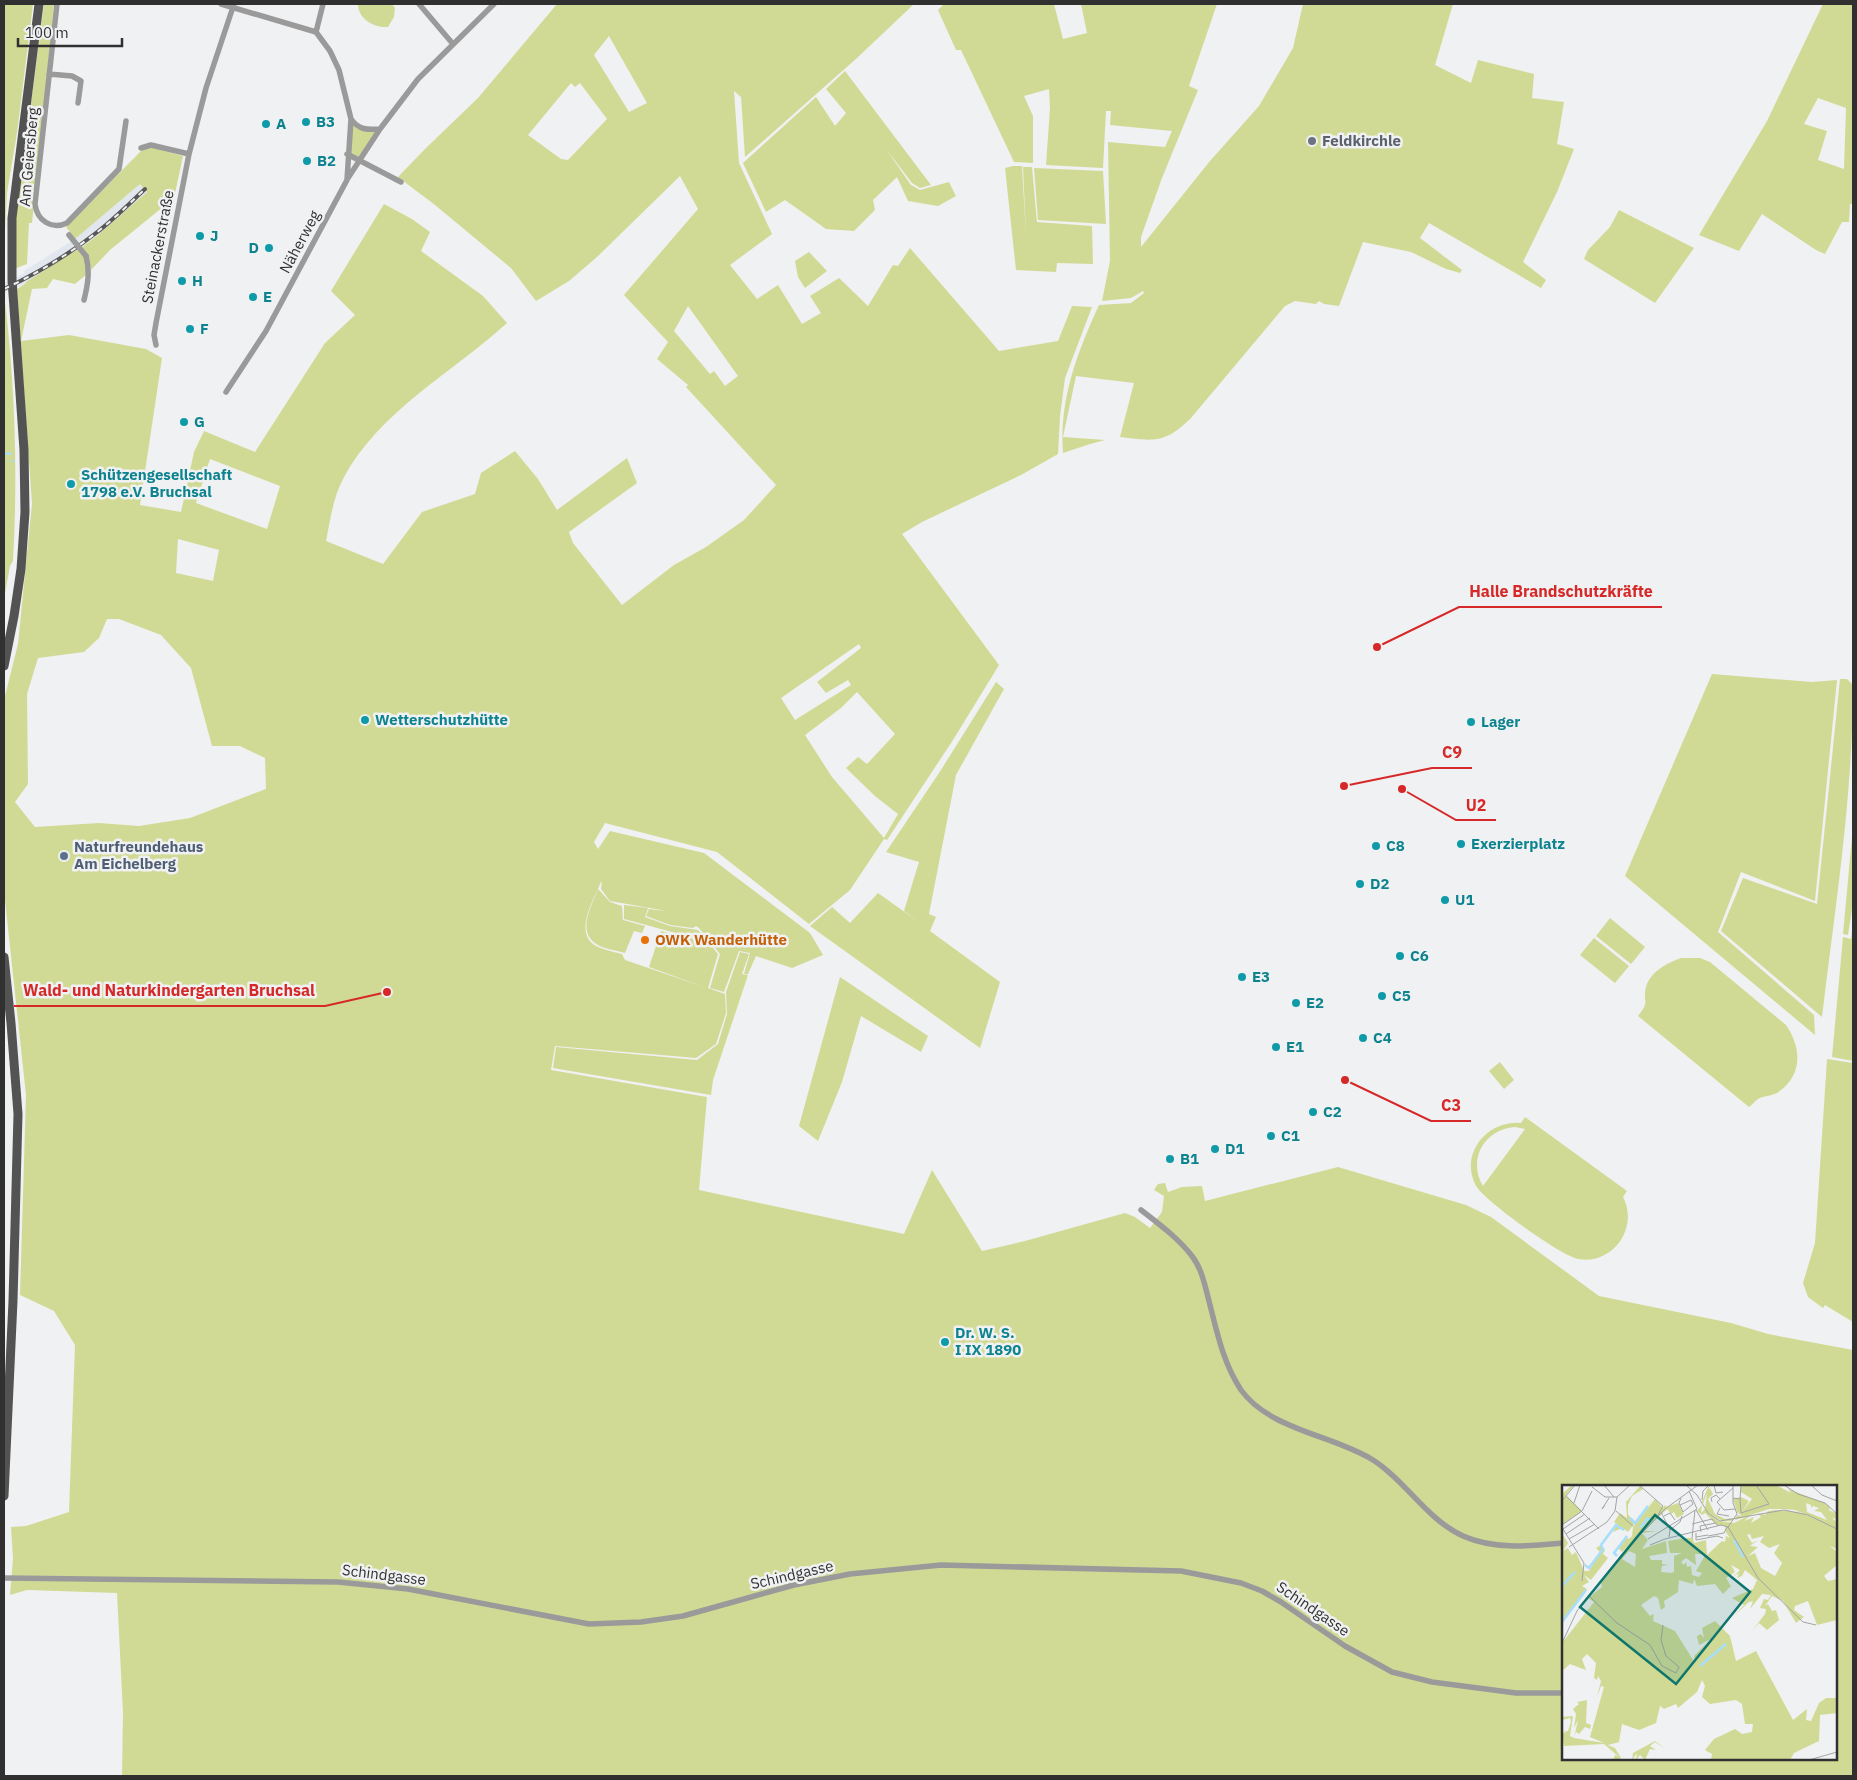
<svg xmlns="http://www.w3.org/2000/svg" width="1857" height="1780" font-family="'IBM Plex Sans',sans-serif">
	<style>
		.built { fill: #e2e6ee }
		.green { fill: #d1da94; fill-rule: evenodd }
		.lines { fill: none; stroke-linecap: round; stroke-linejoin: round }
		.stream { stroke: #a6defc; stroke-width: 2 }
		.minor { stroke: #9a9a9a; stroke-width: 5.5 }
		.primary { stroke: #545353; stroke-width: 9 }
		.rail-casing { stroke: #585859; stroke-width: 4 }
		.rail { stroke: #f0f1f2; stroke-width: 2; stroke-dasharray: 5.5; stroke-linecap: butt }
		.minor-bridge { stroke: #9a9a9a; stroke-width: 5.5 }
		.culture-dot { fill: #0f9aa8; stroke: #f0f1f2; stroke-width: 2 }
		.worship-dot { fill: #6b7280; stroke: #f0f1f2; stroke-width: 2 }
		.service-dot { fill: #5c6f8a; stroke: #f0f1f2; stroke-width: 2 }
		.food-dot { fill: #e8710a; stroke: #f0f1f2; stroke-width: 2 }
		.labels { text-anchor: middle; stroke-width: 5; stroke-linejoin: round; paint-order: stroke }
		.culture-label { font-size: 15px; font-weight: bold; fill: #0d838f; stroke: #f0f1f2; text-anchor: start }
		.worship-label { font-size: 15px; font-weight: bold; fill: #5b616d; stroke: #f0f1f2; text-anchor: start }
		.street-label { font-size: 15px; fill: #303031; stroke: #f0f1f2 }
		.service-label { font-size: 15px; font-weight: bold; fill: #4e5e75; stroke: #f0f1f2; text-anchor: start }
		.food-label { font-size: 15px; font-weight: bold; fill: #c56008; stroke: #f0f1f2; text-anchor: start }
		.inset-river { fill: none; stroke: #a6defc; stroke-width: 2.5 }
		.inset-road { fill: none; stroke: #a3a4a5; stroke-width: 1 }
		.view { fill: #0f766e; fill-opacity: 0.15; stroke: #0f766e; stroke-width: 2.5 }
		.inset-edge { fill: none; stroke: #303031; stroke-width: 2.5 }
		.leader { fill: none; stroke: #d62828; stroke-width: 2 }
		.callout-dot { fill: #d62828; stroke: #f0f1f2; stroke-width: 2 }
		.callout-label { font-size: 16px; text-anchor: middle; font-weight: bold; fill: #d62828; stroke: #f0f1f2; stroke-width: 5; stroke-linejoin: round; paint-order: stroke }
	</style>
	<rect width="100%" height="100%" fill="#f0f1f2"/>
	<!-- built -->
	<path class="built" d="M 140,184 L 147,192 L 98,235 L 65,259 L 26,282 L 26,283 L 4,293 L 4,283 L 25,273 L 24,271 L 75,239 Z"/>
	<!-- green -->
	<path class="green" d="M 4,4 L 33,4 L 17,133 L 7,193 L 4,248 Z
		M 44,4 L 54,4 L 32,223 L 29,223 L 27,264 L 14,269 L 14,232 Z
		M 358,4 L 392,4 L 395,8 L 394,17 L 388,27 C 374,28 358,19 358,4 Z
		M 557,4 L 914,4 L 857,58 L 745,157 L 741,97 L 734,91 L 739,163 L 772,234 L 730,265 L 757,299 L 778,285 L 802,324 L 821,313 L 810,296 L 839,278 L 868,306 L 893,265 L 898,266 L 910,248 L 999,351 L 1058,341 L 1072,306 L 1092,307 L 1065,378 L 1060,416 L 1058,454 L 1021,475 L 922,522 L 902,534 L 999,665 L 953,740 L 887,840 L 884,839 L 850,890 L 809,924 L 717,852 L 605,823 L 594,842 L 598,849 L 610,831 L 704,853 L 810,933 L 823,955 L 792,968 L 756,956 L 748,974 L 744,974 L 750,953 L 739,951 L 724,992 L 710,988 L 720,954 L 699,928 L 696,926 L 693,928 L 670,925 L 646,916 L 649,909 L 667,911 L 685,921 L 667,911 L 610,901 L 601,889 L 602,882 L 601,882 C 594,899 573,933 596,946 C 604,950 614,952 622,954 L 625,960 L 704,987 L 649,967 L 661,931 L 709,943 L 718,954 L 708,988 L 725,994 L 726,1013 L 716,1044 L 696,1058 L 555,1046 L 551,1070 L 707,1097 L 699,1190 L 904,1234 L 932,1170 L 982,1251 L 1025,1241 L 1125,1213 L 1135,1217 L 1150,1228 L 1162,1212 L 1164,1196 L 1154,1190 L 1158,1184 L 1165,1183 L 1168,1192 L 1182,1187 L 1202,1186 L 1205,1201 L 1338,1167 L 1466,1205 L 1491,1217 L 1599,1296 L 1731,1323 L 1768,1334 L 1853,1350 L 1853,1776 L 122,1776 L 123,1713 L 117,1593 L 27,1590 L 10,1595 L 13,1558 L 11,1527 L 26,1526 L 69,1512 L 75,1345 L 54,1311 L 20,1295 L 26,1095 L 4,891 L 4,700 L 18,644 L 32,504 L 17,289 L 26,283 L 26,282 L 78,249 L 84,257 L 87,274 L 75,284 L 53,279 L 47,288 L 32,289 L 21,341 L 69,335 L 146,349 L 162,358 L 140,505 L 181,512 L 194,452 L 204,431 L 255,452 L 325,343 L 355,315 L 331,291 L 384,204 L 412,219 L 430,232 L 421,251 L 483,296 L 507,323 C 452,373 379,411 343,479 C 333,498 330,521 326,541 L 383,564 L 422,512 L 475,494 L 481,473 L 515,451 L 538,479 L 557,510 L 627,458 L 637,483 L 569,532 L 573,543 L 622,605 L 674,565 L 706,547 L 744,520 L 776,485 L 686,387 L 688,385 L 657,359 L 668,342 L 624,295 L 698,209 L 680,176 L 597,257 L 569,281 L 536,301 L 511,268 L 435,205 L 398,177 L 426,148 L 478,98 ZM 609,36 L 647,103 L 629,112 L 594,55 ZM 571,83 L 575,87 L 580,83 L 607,119 L 568,160 L 561,159 L 528,135 ZM 688,306 L 738,376 L 725,386 L 714,371 L 710,374 L 674,331 ZM 210,459 L 280,486 L 267,529 L 196,503 ZM 178,539 L 219,550 L 213,581 L 176,573 ZM 107,619 L 119,619 L 161,635 L 191,668 L 212,746 L 240,746 L 265,758 L 266,789 L 190,818 L 139,826 L 99,823 L 35,827 L 15,802 L 28,784 L 27,694 L 38,658 L 84,652 L 99,638 ZM 859,644 L 861,648 L 817,682 L 826,693 L 848,680 L 851,685 L 795,720 L 781,698 ZM 857,692 L 895,734 L 867,764 L 858,757 L 846,768 L 875,796 L 898,814 L 884,838 L 832,777 L 805,735 L 841,708 ZM 1563,1486 L 1836,1486 L 1836,1759 L 1563,1759 Z
		M 944,4 L 1054,4 L 1063,39 L 1087,33 L 1081,4 L 1217,4 L 1189,86 L 1198,90 L 1162,178 L 1141,237 L 1141,247 L 1210,161 L 1259,106 L 1293,48 L 1303,4 L 1453,4 L 1435,65 L 1471,83 L 1478,60 L 1534,74 L 1532,98 L 1564,102 L 1557,144 L 1574,149 L 1557,192 L 1523,262 L 1546,280 L 1541,288 L 1429,223 L 1420,238 L 1462,270 L 1460,273 L 1446,269 L 1411,252 L 1363,242 L 1339,306 L 1324,304 L 1319,301 L 1316,304 L 1295,301 L 1285,306 L 1191,418 C 1165,444 1154,441 1120,437 L 1134,383 L 1076,376 L 1063,437 L 1105,440 L 1090,444 L 1063,453 C 1059,400 1077,353 1099,305 L 1131,303 L 1144,293 L 1143,291 L 1131,298 L 1102,301 L 1110,261 L 1108,142 L 1165,147 L 1172,131 L 1110,125 L 1111,111 L 1106,111 L 1103,168 L 1046,165 L 1050,108 L 1049,89 L 1024,96 L 1033,116 L 1033,163 L 1014,162 L 961,50 L 956,50 L 938,10 Z
		M 1823,4 L 1853,4 L 1853,204 L 1850,204 L 1849,222 L 1842,222 L 1825,254 L 1816,250 L 1762,214 L 1739,251 L 1699,235 L 1767,121 ZM 1818,98 L 1846,108 L 1844,169 L 1818,160 L 1827,131 L 1804,124 Z
		M 845,71 L 931,185 L 920,188 L 912,183 L 886,149 L 911,185 L 920,190 L 949,182 L 956,196 L 938,206 L 908,201 L 897,177 L 873,200 L 875,210 L 854,231 L 826,229 L 785,200 L 766,212 L 743,163 L 816,97 L 835,126 L 846,113 L 826,89 Z
		M 351,119 L 356,126 L 380,129 L 358,159 L 347,154 Z
		M 150,147 L 183,156 L 174,198 L 110,250 L 91,270 L 88,255 L 82,247 L 98,235 L 147,192 L 140,184 L 75,239 L 66,227 L 142,150 Z
		M 1013,166 L 1022,166 L 1026,235 L 1023,167 L 1032,167 L 1037,222 L 1092,226 L 1093,264 L 1057,263 L 1056,272 L 1016,270 L 1005,168 Z
		M 1034,168 L 1103,171 L 1106,224 L 1038,220 Z
		M 1619,210 L 1694,248 L 1655,303 L 1584,259 L 1588,250 L 1610,227 Z
		M 809,252 L 827,271 L 805,288 L 798,277 L 795,261 Z
		M 4,293 C 15,382 18,472 13,561 L 10,566 L 4,599 Z
		M 1712,674 L 1812,682 L 1837,680 L 1815,901 L 1741,872 L 1718,932 L 1814,1015 L 1815,1035 L 1625,876 Z
		M 1840,679 L 1847,679 L 1853,685 C 1853,796 1835,908 1822,1017 L 1721,931 L 1743,878 L 1817,904 Z
		M 996,682 L 1004,689 L 956,775 L 929,914 L 936,917 L 930,931 L 1000,982 L 980,1048 L 810,926 L 832,907 L 850,923 L 878,893 L 920,923 L 904,911 L 919,862 L 886,852 L 941,770 Z
		M 1853,826 L 1853,903 L 1848,935 L 1843,934 Z
		M 598,889 L 610,902 L 622,906 L 623,920 L 645,926 L 642,933 L 634,931 L 625,953 C 616,950 602,949 595,943 C 577,930 592,905 598,889 Z
		M 624,905 L 648,908 L 645,917 L 670,926 L 698,930 L 709,942 L 624,919 Z
		M 1610,918 L 1645,947 L 1631,964 L 1596,936 Z
		M 1853,923 L 1853,1061 L 1832,1057 L 1843,937 L 1851,939 Z
		M 1594,938 L 1629,966 L 1615,983 L 1580,955 Z
		M 740,952 L 749,954 L 742,974 L 748,975 L 713,1080 L 711,1095 L 553,1068 L 556,1047 L 697,1060 L 718,1044 L 727,1014 L 726,992 Z
		M 1681,958 L 1700,958 L 1710,962 L 1786,1025 C 1802,1048 1803,1076 1777,1093 C 1771,1096 1763,1096 1758,1099 C 1755,1101 1752,1105 1749,1107 L 1638,1016 C 1651,1000 1642,1003 1646,987 C 1651,971 1667,963 1681,958 Z
		M 840,977 L 928,1036 L 921,1052 L 861,1016 L 842,1082 L 818,1141 L 799,1126 Z
		M 1827,1059 L 1853,1063 L 1853,1322 L 1825,1305 L 1823,1308 L 1808,1297 L 1803,1283 L 1815,1243 Z
		M 1500,1062 L 1514,1080 L 1504,1089 L 1489,1071 Z
		M 1525,1117 L 1627,1191 L 1623,1197 C 1631,1212 1629,1230 1618,1244 C 1608,1256 1593,1262 1578,1259 C 1561,1256 1485,1201 1476,1186 C 1459,1154 1487,1120 1521,1123 ZM 1515,1127 L 1525,1129 L 1483,1186 C 1467,1159 1485,1129 1515,1127 Z"/>
	<g class="lines">
		<!-- stream -->
		<path class="stream" d="M 4,453 L 11,454
			M 12,461 L 13,461"/>
		<!-- minor -->
		<path class="minor" d="M 57,4 L 35,204 C 37,221 52,230 67,223 L 119,169 L 126,121
			M 221,4 L 316,32
			M 323,4 L 316,32 L 330,51 L 339,70 L 351,119 C 359,130 367,130 380,129
			M 419,4 L 453,44
			M 49,74 L 72,76 L 81,81 L 78,103
			M 141,148 L 151,145 L 189,154
			M 347,154 L 401,182
			M 348,178 L 380,129 L 418,79 L 494,4
			M 84,300 C 88,284 90,271 86,256
			M 156,345 L 154,335 L 156,323 L 189,154 L 206,88 L 234,4
			M 226,392 L 266,331 L 347,180 L 351,119
			M 1141,1210 C 1159,1224 1178,1238 1192,1256 C 1202,1269 1205,1286 1209,1301 C 1217,1332 1223,1363 1241,1390 C 1270,1430 1333,1435 1373,1460 C 1406,1481 1426,1519 1463,1536 C 1495,1550 1529,1546 1563,1543
			M 4,1578 L 338,1582 L 408,1589 L 589,1624 L 641,1622 L 683,1616 L 794,1585 L 850,1574 L 941,1565 L 1181,1571 L 1241,1583 L 1262,1591 L 1281,1602 L 1345,1646 L 1392,1672 L 1432,1682 L 1516,1693 L 1563,1693"/>
		<!-- primary -->
		<path class="primary" d="M 4,666 L 14,616 L 21,569 L 25,512 L 24,450 L 12,280 L 12,218 L 39,4
			M 4,957 L 11,1023 L 18,1114 L 13,1301 L 4,1496"/>
		<defs>
			<path id="rail" d="M 4,289 C 36,274 68,255 96,233 C 113,220 129,204 145,189"/>
		</defs>
		<!-- rail casing -->
		<use href="#rail" class="rail-casing"/>
		<!-- rail -->
		<use href="#rail" class="rail"/>
		<!-- minor-bridge -->
		<path class="minor-bridge" d="M 69,235 L 86,256"/>
	</g>
	<!-- markers -->
	<g class="culture-dot">
		<circle cx="306" cy="122" r="5"/>
		<circle cx="266" cy="124" r="5"/>
		<circle cx="307" cy="161" r="5"/>
		<circle cx="200" cy="236" r="5"/>
		<circle cx="269" cy="248" r="5"/>
		<circle cx="182" cy="281" r="5"/>
		<circle cx="253" cy="297" r="5"/>
		<circle cx="190" cy="329" r="5"/>
		<circle cx="184" cy="422" r="5"/>
		<circle cx="71" cy="484" r="5"/>
		<circle cx="365" cy="720" r="5"/>
		<circle cx="1471" cy="722" r="5"/>
		<circle cx="1461" cy="844" r="5"/>
		<circle cx="1376" cy="846" r="5"/>
		<circle cx="1360" cy="884" r="5"/>
		<circle cx="1445" cy="900" r="5"/>
		<circle cx="1400" cy="956" r="5"/>
		<circle cx="1242" cy="977" r="5"/>
		<circle cx="1382" cy="996" r="5"/>
		<circle cx="1296" cy="1003" r="5"/>
		<circle cx="1363" cy="1038" r="5"/>
		<circle cx="1276" cy="1047" r="5"/>
		<circle cx="1313" cy="1112" r="5"/>
		<circle cx="1271" cy="1136" r="5"/>
		<circle cx="1215" cy="1149" r="5"/>
		<circle cx="1170" cy="1159" r="5"/>
		<circle cx="945" cy="1342" r="5"/>
	</g>
	<circle class="worship-dot" cx="1312" cy="141" r="5"/>
	<circle class="service-dot" cx="64" cy="856" r="5"/>
	<circle class="food-dot" cx="645" cy="940" r="5"/>
	<g class="labels">
		<!-- culture labels -->
		<g class="culture-label">
			<text x="316" y="127">B3</text>
			<text x="276" y="129">A</text>
			<text x="317" y="166">B2</text>
			<text x="210" y="241">J</text>
			<text x="259" y="253" text-anchor="end">D</text>
			<text x="192" y="286">H</text>
			<text x="263" y="302">E</text>
			<text x="200" y="334">F</text>
			<text x="194" y="427">G</text>
			<text x="81" y="480">Schützengesellschaft<tspan x="81" dy="17">1798 e.V. Bruchsal</tspan></text>
			<text x="375" y="725">Wetterschutzhütte</text>
			<text x="1481" y="727">Lager</text>
			<text x="1471" y="849">Exerzierplatz</text>
			<text x="1386" y="851">C8</text>
			<text x="1370" y="889">D2</text>
			<text x="1455" y="905">U1</text>
			<text x="1410" y="961">C6</text>
			<text x="1252" y="982">E3</text>
			<text x="1392" y="1001">C5</text>
			<text x="1306" y="1008">E2</text>
			<text x="1373" y="1043">C4</text>
			<text x="1286" y="1052">E1</text>
			<text x="1323" y="1117">C2</text>
			<text x="1281" y="1141">C1</text>
			<text x="1225" y="1154">D1</text>
			<text x="1180" y="1164">B1</text>
			<text x="955" y="1338">Dr. W. S.<tspan x="955" dy="17">I IX 1890</tspan></text>
		</g>
		<!-- worship labels -->
		<g class="worship-label">
			<text x="1322" y="146">Feldkirchle</text>
		</g>
		<!-- street labels -->
		<g class="street-label">
			<text transform="translate(29 157) rotate(-85)" y="5">Am Geiersberg</text>
			<text transform="translate(300 242) rotate(-62)" y="5">Näherweg</text>
			<text transform="translate(158 247) rotate(-79)" y="5">Steinackerstraße</text>
			<text transform="translate(384 1575) rotate(7)" y="5">Schindgasse</text>
			<text transform="translate(792 1575) rotate(-13)" y="5">Schindgasse</text>
			<text transform="translate(1313 1609) rotate(34)" y="5">Schindgasse</text>
		</g>
		<!-- service labels -->
		<g class="service-label">
			<text x="74" y="852">Naturfreundehaus<tspan x="74" dy="17">Am Eichelberg</tspan></text>
		</g>
		<!-- food labels -->
		<g class="food-label">
			<text x="655" y="945">OWK Wanderhütte</text>
		</g>
	</g>
	<!-- overview -->
	<g transform="translate(1562 1485)">
		<rect width="275" height="275" fill="#f0f1f2"/>
		<path d="M 10,0 L 12,0 L 4,10 L 20,26 L 0,40 L 0,9 L 3,11 L 0,9 ZM 179,0 L 214,0 L 229,8 L 226,4 L 263,18 L 268,22 L 267,25 L 275,29 L 275,34 L 270,33 L 275,37 L 275,44 L 270,41 L 275,44 L 275,64 L 268,61 L 275,67 L 275,80 L 262,91 L 266,96 L 275,94 L 275,135 L 255,140 L 246,116 L 233,121 L 232,125 L 242,132 L 234,138 L 221,116 L 210,111 L 203,121 L 206,119 L 210,126 L 214,125 L 217,135 L 205,145 L 197,138 L 190,146 L 203,129 L 204,124 L 198,123 L 202,114 L 206,115 L 209,110 L 200,109 L 188,124 L 191,116 L 187,117 L 172,131 L 182,120 L 170,113 L 191,104 L 195,95 L 183,85 L 180,91 L 175,93 L 177,88 L 171,92 L 178,85 L 169,80 L 173,87 L 164,93 L 169,101 L 161,109 L 153,99 L 135,101 L 132,94 L 131,99 L 117,95 L 116,107 L 102,116 L 103,122 L 99,125 L 96,113 L 92,111 L 79,120 L 88,131 L 92,129 L 91,136 L 113,146 L 133,178 L 132,171 L 149,154 L 137,160 L 135,151 L 139,149 L 142,153 L 140,143 L 153,136 L 168,151 L 174,176 L 194,166 L 231,235 L 245,224 L 244,235 L 249,236 L 257,218 L 264,213 L 275,213 L 275,228 L 258,230 L 257,256 L 232,268 L 228,275 L 149,275 L 150,269 L 143,265 L 152,254 L 173,244 L 180,249 L 190,247 L 191,239 L 183,239 L 180,219 L 174,215 L 148,219 L 140,212 L 143,201 L 140,195 L 135,207 L 116,223 L 114,219 L 102,224 L 98,221 L 94,238 L 77,245 L 60,239 L 57,257 L 46,260 L 53,263 L 59,273 L 57,274 L 51,275 L 53,270 L 57,272 L 42,259 L 2,261 L 0,248 L 5,247 L 0,247 L 6,246 L 9,237 L 8,233 L 0,235 L 0,232 L 11,231 L 8,251 L 12,253 L 16,235 L 12,243 L 14,229 L 11,224 L 17,219 L 15,217 L 25,215 L 24,238 L 29,240 L 28,244 L 23,242 L 17,249 L 14,247 L 12,253 L 42,258 L 28,252 L 42,202 L 39,201 L 35,212 L 39,196 L 36,191 L 35,195 L 32,193 L 34,178 L 25,169 L 20,174 L 24,185 L 8,179 L 0,186 L 0,158 L 32,117 L 26,113 L 40,102 L 39,98 L 81,46 L 95,46 L 80,48 L 86,55 L 80,64 L 104,56 L 105,68 L 87,71 L 89,75 L 100,75 L 100,79 L 106,80 L 100,81 L 99,87 L 109,88 L 112,87 L 112,71 L 120,68 L 108,68 L 106,56 L 124,53 L 131,53 L 132,58 L 144,55 L 145,70 L 160,56 L 163,57 L 164,51 L 168,53 L 163,46 L 164,41 L 156,41 L 143,28 L 140,30 L 135,26 L 140,20 L 139,28 L 143,24 L 145,8 L 141,19 L 140,17 L 146,2 L 148,1 L 146,5 L 148,3 L 151,9 L 146,14 L 153,29 L 163,34 L 173,33 L 169,36 L 160,36 L 145,27 L 157,36 L 172,38 L 190,29 L 182,36 L 192,32 L 189,38 L 199,32 L 196,28 L 203,30 L 206,26 L 215,25 L 236,27 L 262,37 L 233,25 L 220,24 L 207,24 L 173,35 L 175,30 L 180,31 L 175,27 L 171,14 L 179,12 L 187,16 L 180,27 L 190,14 L 179,7 ZM 244,18 L 249,20 L 249,23 L 251,21 L 257,23 L 252,26 L 259,27 L 265,35 L 245,27 ZM 188,49 L 190,54 L 202,51 L 198,57 L 207,63 L 218,59 L 212,68 L 220,78 L 213,91 L 199,83 L 193,68 L 186,71 L 196,62 L 188,61 L 196,55 L 190,58 L 185,50 ZM 67,66 L 74,69 L 73,82 L 60,74 ZM 133,69 L 144,69 L 134,86 L 140,88 L 137,92 L 130,90 L 129,81 L 125,82 L 124,77 L 122,80 L 119,77 L 124,73 L 134,80 ZM 78,1 L 81,4 L 70,11 L 66,20 L 66,29 L 72,38 L 95,9 L 66,47 L 60,43 L 51,47 L 55,39 L 52,37 L 58,28 L 65,33 L 64,17 ZM 93,14 L 101,23 L 103,20 L 110,28 L 105,22 L 116,18 L 122,29 L 115,33 L 112,27 L 109,29 L 105,24 L 60,67 L 56,63 L 53,66 L 56,72 L 53,67 L 64,52 L 67,54 L 70,51 L 71,42 ZM 0,48 L 6,58 L 1,66 L 6,63 L 10,70 L 14,67 L 22,86 L 27,86 L 38,67 L 34,63 L 39,60 L 43,65 L 41,69 L 46,73 L 29,95 L 22,90 L 27,97 L 20,101 L 25,104 L 0,137 ZM 93,256 L 105,265 L 93,257 L 88,261 L 94,265 L 88,264 L 83,275 L 78,270 L 74,275 L 75,268 L 70,275 L 71,268 Z" fill="#d1da94" fill-rule="evenodd"/>
		<path class="inset-river" d="M 68,33 L 73,38 L 86,21M 78,43 L 85,34 L 89,35M 172,55 L 181,72M 55,71 L 52,68 L 65,51M 23,80 L 27,83 L 38,68 L 41,64 L 39,60 L 54,40 L 62,45M 0,101 L 13,87M 0,137 L 24,105M 138,181 L 164,159"/>
		<path class="inset-road" d="M 42,0 L 52,12M 77,0 L 101,21 L 96,30M 124,0 L 135,10 L 146,28 L 158,36 L 222,25 L 246,30 L 275,44M 152,0 L 154,8 L 161,7M 222,0 L 236,9 L 263,18 L 275,29M 249,0 L 260,10 L 275,16M 30,2 L 43,12 L 55,12M 171,3 L 155,17 L 162,25 L 173,24M 5,12 L 37,44M 55,12 L 68,0M 119,13 L 117,18 L 121,27M 171,13 L 178,14 L 179,0M 178,14 L 179,28 L 207,19 L 194,0M 140,15 L 141,6 L 147,0M 0,16 L 13,0M 150,17 L 149,13 L 154,10 L 158,14M 12,18 L 18,0M 43,20 L 40,24 L 47,13M 118,20 L 129,15 L 131,19 L 121,27M 158,23 L 155,29 L 167,31M 134,25 L 146,45M 54,26 L 71,41M 99,27 L 108,45M 102,31 L 108,28 L 113,35M 130,39 L 150,34 L 153,38M 0,40 L 20,26 L 30,6M 159,40 L 166,42 L 175,29 L 171,18 L 171,0M 166,42 L 196,93 L 241,137 L 254,140M 139,47 L 138,41 L 154,38 L 156,41M 134,48 L 134,52 L 146,50M 4,49 L 28,33M 146,51 L 162,48 L 165,42M 107,52 L 108,45 L 118,37 L 120,31M 134,52 L 134,55 L 155,51 L 161,53M 130,53 L 133,25M 7,54 L 33,39M 86,54 L 135,24 L 127,6M 103,54 L 159,40M 88,60 L 103,54M 7,62 L 45,37 L 53,26 L 55,12M 20,96 L 22,78 L 1,44 L 23,29M 27,111 L 55,138 L 88,160 L 100,181 L 114,188 L 117,182 L 104,171 L 99,155 L 101,140M 0,158 L 15,126 L 60,69 L 103,24 L 136,0M 247,275 L 275,267"/>
		<path class="view" d="M 93,30 L 188,107 L 114,199 L 18,122 Z"/>
		<rect width="275" height="275" class="inset-edge"/>
	</g>
	<!-- callouts -->
	<path class="leader" d="M1377 647L1459 607H1662M1344 786L1432 768H1472M1402 789L1456 820H1496M387 992L325 1006H14M1345 1080L1431 1121H1471"/>
	<g class="callout-dot">
		<circle cx="1377" cy="647" r="5"/>
		<circle cx="1344" cy="786" r="5"/>
		<circle cx="1402" cy="789" r="5"/>
		<circle cx="387" cy="992" r="5"/>
		<circle cx="1345" cy="1080" r="5"/>
	</g>
	<g class="callout-label">
		<text x="1561" y="597">Halle Brandschutzkräfte</text>
		<text x="1452" y="758">C9</text>
		<text x="1476" y="811">U2</text>
		<text x="169" y="996">Wald- und Naturkindergarten Bruchsal</text>
		<text x="1451" y="1111">C3</text>
	</g>
	<!-- border -->
	<rect width="1857" height="1780" fill="none" stroke="#303031" stroke-width="10"/>
	<!-- scale -->
	<path d="M18 38v8h104v-8" fill="none" stroke="#303031" stroke-width="2.5"/>
	<text x="25" y="38" font-size="15" fill="#303031" stroke="#f0f1f2" stroke-width="4" paint-order="stroke">100 m</text>
</svg>
